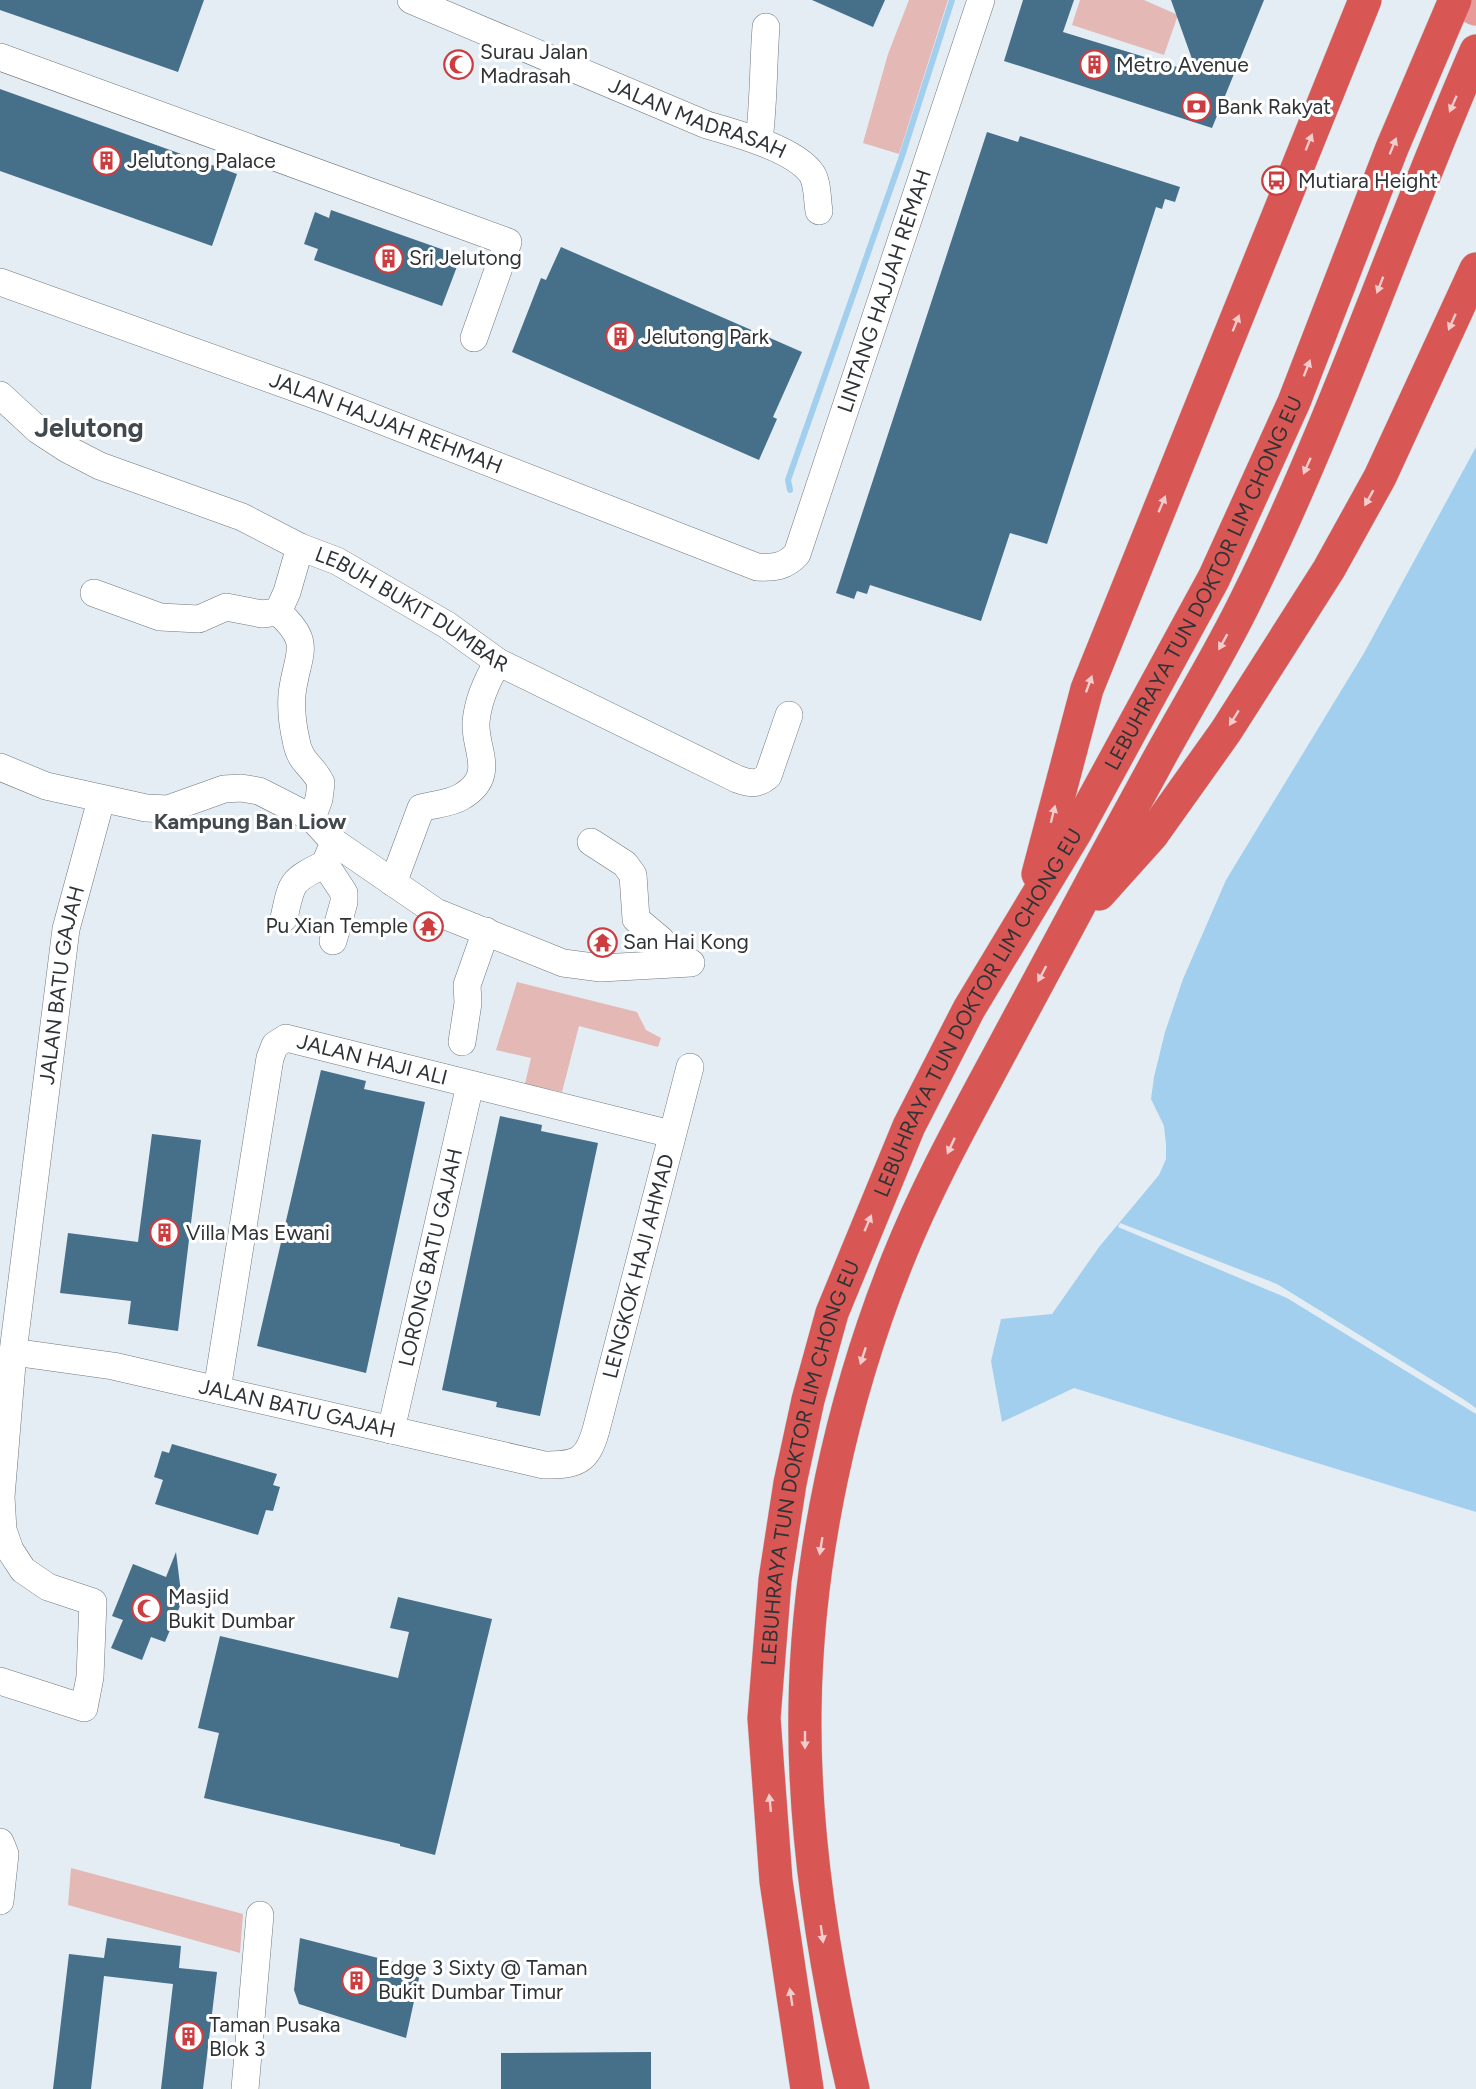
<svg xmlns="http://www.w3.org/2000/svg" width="1476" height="2089" font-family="Figtree,sans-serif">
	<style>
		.green { fill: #e3b8b5 }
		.water { fill: #a3cfee }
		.pier { fill: #e4edf4 }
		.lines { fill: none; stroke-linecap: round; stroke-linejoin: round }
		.stream { stroke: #a3cfee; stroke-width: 6 }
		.building { fill: #466f8a }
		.minor-casing { stroke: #70787e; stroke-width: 28 }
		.major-casing { stroke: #c9caca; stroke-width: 34 }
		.highway-casing { stroke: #c9caca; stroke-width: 34 }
		.minor { stroke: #fff; stroke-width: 27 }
		.major { stroke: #e89a98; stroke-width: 33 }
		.highway { stroke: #d85654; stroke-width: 33 }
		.oneway { fill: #f3cccc }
		.labels { text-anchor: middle; stroke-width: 6; stroke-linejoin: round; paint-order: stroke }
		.poi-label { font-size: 21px; fill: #2f3335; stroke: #fff; text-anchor: start }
		.street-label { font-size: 21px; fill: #2f3335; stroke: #fff }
		.neighbourhood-label { font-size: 22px; font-weight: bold; fill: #41494e; stroke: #fff }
		.district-label { font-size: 27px; font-weight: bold; fill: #41494e; stroke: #fff }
	</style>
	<rect width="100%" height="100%" fill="#e4edf4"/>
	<!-- green -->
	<path class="green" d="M 909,0 L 948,0 L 899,154 L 863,143 L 888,54 Z
		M 1080,0 L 1144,0 L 1178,15 L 1164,55 L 1072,25 Z
		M 517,982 L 637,1012 L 646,1030 L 661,1038 L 658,1047 L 579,1026 L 562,1092 L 525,1084 L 531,1058 L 496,1050 Z
		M 71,1868 L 243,1914 L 240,1953 L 68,1905 Z"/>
	<!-- water -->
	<path class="water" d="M 1476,447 L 1476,1512 L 1074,1388 L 1002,1422 L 991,1361 L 1001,1319 L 1052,1314 L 1099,1247 L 1159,1175 L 1166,1159 L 1166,1145 L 1164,1126 L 1151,1099 L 1154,1077 L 1165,1032 L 1183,979 L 1226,880 L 1364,653 Z"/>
	<!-- pier -->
	<path class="pier" d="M 1120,1223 L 1277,1284 L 1463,1399 L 1476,1408 L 1476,1414 L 1287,1298 L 1118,1227 Z"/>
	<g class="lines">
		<!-- stream -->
		<path class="stream" d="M 790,490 L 788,480 L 901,159 L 952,0"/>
	</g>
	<!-- building -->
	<path class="building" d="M 0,0 L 204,0 L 178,72 L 0,10 Z
		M 812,0 L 885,0 L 873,27 Z
		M 1023,0 L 1074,0 L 1063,32 L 1197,73 L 1171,0 L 1264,0 L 1212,128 L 1004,61 Z
		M 0,89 L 237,174 L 212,246 L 0,171 Z
		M 987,132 L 1018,142 L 1020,136 L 1180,187 L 1175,202 L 1165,199 L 1162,209 L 1156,207 L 1047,544 L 1010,533 L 981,621 L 870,585 L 867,594 L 857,591 L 854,599 L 836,593 Z
		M 331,210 L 461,256 L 442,306 L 314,260 L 318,249 L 304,244 L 315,212 L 329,218 Z
		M 561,247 L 802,352 L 773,417 L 777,419 L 759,460 L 512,352 L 541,278 L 546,280 Z
		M 321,1070 L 366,1081 L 364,1089 L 425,1102 L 366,1373 L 257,1346 Z
		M 500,1116 L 542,1125 L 541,1131 L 598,1143 L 540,1416 L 496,1407 L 497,1402 L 442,1390 Z
		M 152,1134 L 201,1140 L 178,1331 L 128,1324 L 131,1301 L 60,1293 L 68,1233 L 138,1242 Z
		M 172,1444 L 277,1474 L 273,1485 L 280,1487 L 273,1511 L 266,1510 L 258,1535 L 155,1504 L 163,1480 L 154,1477 L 162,1451 L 169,1453 Z
		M 176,1552 L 182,1601 L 165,1642 L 151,1637 L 142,1660 L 111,1648 L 123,1620 L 112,1616 L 133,1564 L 166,1577 Z
		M 398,1597 L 492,1619 L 435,1855 L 400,1846 L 400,1844 L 204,1798 L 219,1733 L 198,1728 L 220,1636 L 398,1678 L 409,1632 L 390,1628 Z
		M 107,1938 L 181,1946 L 179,1968 L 217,1972 L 203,2089 L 161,2089 L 173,1984 L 104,1976 L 91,2089 L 53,2089 L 69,1954 L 104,1958 Z
		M 300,1938 L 421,1969 L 406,2038 L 299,2004 L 294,1990 Z
		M 651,2052 L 651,2089 L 501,2089 L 501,2053 Z"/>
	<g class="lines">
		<defs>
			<g id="minor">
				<path id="s1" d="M 411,0 L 707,125 C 735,133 795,149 812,174 C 818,184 817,200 819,211"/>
				<path d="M 0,57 L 508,242 L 474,338"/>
				<path d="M 759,140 C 764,102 763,65 766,27"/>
				<path id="s2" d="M 0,282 L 326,399 L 757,567 C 774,568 785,567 797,554 L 981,0"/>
				<path id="s3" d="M 0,395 L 38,430 L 67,449 L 100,466 L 242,517 L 300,547 L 337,561 L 447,625 L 498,662 L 737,779 C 751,784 757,785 768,776 L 789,715"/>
				<path d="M 94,593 L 160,617 L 199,619 L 226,607 L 262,614 L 278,612 L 287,592 L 300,547"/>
				<path d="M 278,612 C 314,644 297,653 292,694 C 291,708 293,727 296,740 C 300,764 313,765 321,783 L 319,799 L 312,818"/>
				<path d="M 0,767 L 46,786 L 146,808 L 168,809 L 224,789 L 241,788 L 259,791 L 312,818 L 334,842 L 436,912 L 563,963 L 601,968 L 691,963"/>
				<path d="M 591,842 L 625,864 L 633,875 L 636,919 L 661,940 L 661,963"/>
				<path d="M 325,864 L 344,893 L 344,902 L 333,941"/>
				<path d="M 393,883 L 421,808 C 434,804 449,804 461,797 C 498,776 474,749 476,722 C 478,700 487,680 498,662"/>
				<path d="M 284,918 C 292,882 290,881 325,864 L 334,842"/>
				<path d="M 462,1042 L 468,1003 L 467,985 L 486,931"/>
				<path id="s4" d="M 13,1352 L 113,1366 L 544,1465 C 577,1465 587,1462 596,1430 L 690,1067"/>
				<path id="s5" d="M 217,1390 L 270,1058 L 275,1045 L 286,1038 L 671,1134"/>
				<path id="s6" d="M 391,1430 L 470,1085"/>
				<path id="s7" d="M 0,1681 L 84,1708 L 90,1677 L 93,1602 L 48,1587 L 23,1570 L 10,1550 L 3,1530 L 1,1497 L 13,1352 L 66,929 L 101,800"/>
				<path d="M 0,1842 L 5,1854 L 0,1901"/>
				<path d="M 245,2089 L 260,1915"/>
			</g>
			<path id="major" d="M 1457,0 L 1476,9"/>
			<g id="highway">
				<path d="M 1038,874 L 1087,689 L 1365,0"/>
				<path d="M 1099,894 L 1152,835 L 1226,731 L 1329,569 L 1380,477 L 1476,269"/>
				<path id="s8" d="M 807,2089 L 776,1881 L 764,1718 L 775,1580 L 790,1483 L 808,1400 L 832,1313 L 909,1126 L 969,1009 L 1075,833 L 1214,578 L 1294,402 L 1392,148 L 1455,0"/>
				<path d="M 853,2089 C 824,1965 803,1836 805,1708 C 807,1558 842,1398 898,1259 C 928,1184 968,1113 1006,1042 C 1056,948 1106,855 1157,762 C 1187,707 1220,654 1247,598 C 1335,421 1397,232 1476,51"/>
			</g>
		</defs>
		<!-- minor casing -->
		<use href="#minor" class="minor-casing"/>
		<!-- major casing -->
		<use href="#major" class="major-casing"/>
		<!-- highway casing -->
		<use href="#highway" class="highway-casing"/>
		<!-- minor -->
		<use href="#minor" class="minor"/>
		<!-- major -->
		<use href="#major" class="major"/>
		<!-- highway -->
		<use href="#highway" class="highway"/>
	</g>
	<!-- one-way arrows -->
	<defs><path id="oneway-solid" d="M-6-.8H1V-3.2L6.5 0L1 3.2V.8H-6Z" transform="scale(1.5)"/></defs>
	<g class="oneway">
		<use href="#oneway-solid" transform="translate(1453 104) rotate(114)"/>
		<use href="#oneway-solid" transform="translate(1309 142) rotate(-68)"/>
		<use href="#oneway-solid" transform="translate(1393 146) rotate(-68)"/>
		<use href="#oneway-solid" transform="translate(1380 285) rotate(111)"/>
		<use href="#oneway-solid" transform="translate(1452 322) rotate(114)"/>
		<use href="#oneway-solid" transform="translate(1236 323) rotate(-68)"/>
		<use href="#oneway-solid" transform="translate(1307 368) rotate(-69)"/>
		<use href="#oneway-solid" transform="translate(1307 466) rotate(114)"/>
		<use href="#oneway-solid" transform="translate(1369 498) rotate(119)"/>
		<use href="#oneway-solid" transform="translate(1162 504) rotate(-67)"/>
		<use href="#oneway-solid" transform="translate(1223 642) rotate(119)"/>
		<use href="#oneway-solid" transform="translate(1089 684) rotate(-70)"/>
		<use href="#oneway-solid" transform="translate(1234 718) rotate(122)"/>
		<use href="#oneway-solid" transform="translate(1053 814) rotate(-76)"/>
		<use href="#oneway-solid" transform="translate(1042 974) rotate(118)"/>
		<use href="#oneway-solid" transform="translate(951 1146) rotate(115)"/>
		<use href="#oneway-solid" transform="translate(868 1223) rotate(-67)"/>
		<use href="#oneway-solid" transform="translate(863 1356) rotate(108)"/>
		<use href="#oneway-solid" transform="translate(821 1546) rotate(99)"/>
		<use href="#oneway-solid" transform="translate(805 1740) rotate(90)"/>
		<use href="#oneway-solid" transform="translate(770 1803) rotate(-96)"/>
		<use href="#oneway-solid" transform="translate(822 1934) rotate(82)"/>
		<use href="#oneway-solid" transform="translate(791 1997) rotate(-99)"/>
	</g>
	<!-- icons -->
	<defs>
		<symbol id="mosque-ring" viewBox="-11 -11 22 22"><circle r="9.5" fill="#fff" stroke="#cd3d40" stroke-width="1.5"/><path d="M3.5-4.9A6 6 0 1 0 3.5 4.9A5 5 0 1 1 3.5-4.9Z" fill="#cd3d40"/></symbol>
		<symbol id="building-ring" viewBox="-11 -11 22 22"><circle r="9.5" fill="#fff" stroke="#cd3d40" stroke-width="1.5"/><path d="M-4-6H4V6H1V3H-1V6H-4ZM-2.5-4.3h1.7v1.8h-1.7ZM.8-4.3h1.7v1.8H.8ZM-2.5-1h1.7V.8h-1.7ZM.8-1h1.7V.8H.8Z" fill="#cd3d40"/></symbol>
		<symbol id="bank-ring" viewBox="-11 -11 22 22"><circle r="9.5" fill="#fff" stroke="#cd3d40" stroke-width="1.5"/><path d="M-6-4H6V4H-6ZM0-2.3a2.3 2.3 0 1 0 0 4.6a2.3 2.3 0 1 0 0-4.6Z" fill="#cd3d40"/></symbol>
		<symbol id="bus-ring" viewBox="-11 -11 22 22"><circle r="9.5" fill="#fff" stroke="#cd3d40" stroke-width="1.5"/><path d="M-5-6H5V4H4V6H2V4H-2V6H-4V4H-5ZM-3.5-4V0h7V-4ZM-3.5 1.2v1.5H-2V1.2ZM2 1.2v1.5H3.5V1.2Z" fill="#cd3d40"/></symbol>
		<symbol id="temple-ring" viewBox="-11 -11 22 22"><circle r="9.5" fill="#fff" stroke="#cd3d40" stroke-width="1.5"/><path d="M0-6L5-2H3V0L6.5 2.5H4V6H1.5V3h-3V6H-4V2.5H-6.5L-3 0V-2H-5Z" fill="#cd3d40"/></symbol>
	</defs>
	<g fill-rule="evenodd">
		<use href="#mosque-ring" x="442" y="48" width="33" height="33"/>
		<use href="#building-ring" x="1078" y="48" width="33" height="33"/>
		<use href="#bank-ring" x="1180" y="90" width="33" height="33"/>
		<use href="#building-ring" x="90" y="144" width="33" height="33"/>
		<use href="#bus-ring" x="1260" y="164" width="33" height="33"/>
		<use href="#building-ring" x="372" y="242" width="33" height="33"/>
		<use href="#building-ring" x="604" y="320" width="33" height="33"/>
		<use href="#temple-ring" x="412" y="910" width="33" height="33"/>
		<use href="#temple-ring" x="586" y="926" width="33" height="33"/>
		<use href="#building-ring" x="148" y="1216" width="33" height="33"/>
		<use href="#mosque-ring" x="130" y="1592" width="33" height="33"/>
		<use href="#building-ring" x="340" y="1964" width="33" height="33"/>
		<use href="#building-ring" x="172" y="2020" width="33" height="33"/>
	</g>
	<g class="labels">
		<!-- poi labels -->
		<g class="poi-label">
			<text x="480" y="59">Surau Jalan<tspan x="480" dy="24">Madrasah</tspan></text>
			<text x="1116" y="72">Metro Avenue</text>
			<text x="1217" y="114">Bank Rakyat</text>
			<text x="127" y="168">Jelutong Palace</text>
			<text x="1298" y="188">Mutiara Height</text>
			<text x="409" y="265">Sri Jelutong</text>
			<text x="641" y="344">Jelutong Park</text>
			<text x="408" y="933" text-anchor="end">Pu Xian Temple</text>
			<text x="623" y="949">San Hai Kong</text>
			<text x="186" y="1240">Villa Mas Ewani</text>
			<text x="168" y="1604">Masjid<tspan x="168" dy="24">Bukit Dumbar</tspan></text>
			<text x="378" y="1975">Edge 3 Sixty @ Taman<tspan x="378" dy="24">Bukit Dumbar Timur</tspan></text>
			<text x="209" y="2032">Taman Pusaka<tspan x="209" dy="24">Blok 3</tspan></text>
		</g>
		<!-- street labels -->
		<g class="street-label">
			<text dy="7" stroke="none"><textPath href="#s1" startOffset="310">JALAN MADRASAH</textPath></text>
			<text dy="7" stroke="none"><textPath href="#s2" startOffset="1130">LINTANG HAJJAH REMAH</textPath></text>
			<text dy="7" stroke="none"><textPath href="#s2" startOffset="411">JALAN HAJJAH REHMAH</textPath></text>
			<text dy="7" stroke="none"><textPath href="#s8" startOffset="1606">LEBUHRAYA TUN DOKTOR LIM CHONG EU</textPath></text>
			<text dy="7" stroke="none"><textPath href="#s3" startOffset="468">LEBUH BUKIT DUMBAR</textPath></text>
			<text dy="7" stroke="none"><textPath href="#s7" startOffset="866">JALAN BATU GAJAH</textPath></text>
			<text dy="7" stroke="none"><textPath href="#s8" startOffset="1120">LEBUHRAYA TUN DOKTOR LIM CHONG EU</textPath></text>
			<text dy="7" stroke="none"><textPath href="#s5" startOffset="452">JALAN HAJI ALI</textPath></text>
			<text dy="7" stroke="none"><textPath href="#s6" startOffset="177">LORONG BATU GAJAH</textPath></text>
			<text dy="7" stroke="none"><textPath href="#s4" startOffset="783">LENGKOK HAJI AHMAD</textPath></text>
			<text dy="7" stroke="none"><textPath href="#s4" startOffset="290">JALAN BATU GAJAH</textPath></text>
			<text dy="7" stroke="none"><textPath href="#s8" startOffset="634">LEBUHRAYA TUN DOKTOR LIM CHONG EU</textPath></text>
		</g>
		<!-- neighbourhood labels -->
		<g class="neighbourhood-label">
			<text x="250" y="829">Kampung Ban Liow</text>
		</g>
		<!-- district labels -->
		<g class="district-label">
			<text x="89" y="437">Jelutong</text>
		</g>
	</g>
</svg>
